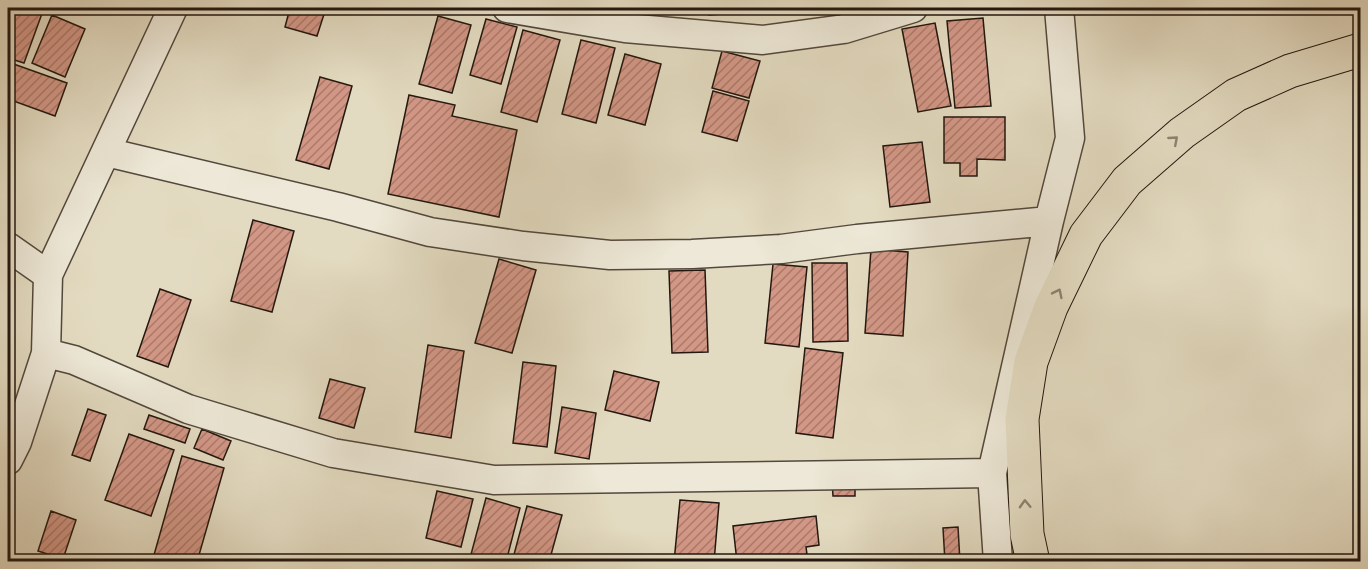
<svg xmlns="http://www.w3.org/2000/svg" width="1368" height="569" font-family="Alegreya,serif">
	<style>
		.building { fill: url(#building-hatch); stroke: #23170f; stroke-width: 1.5 }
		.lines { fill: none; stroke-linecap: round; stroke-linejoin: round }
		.minor-casing { stroke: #53483c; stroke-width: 31 }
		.highway-casing { stroke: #23170f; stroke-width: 35 }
		.minor { stroke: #ede8d7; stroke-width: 28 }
		.highway { stroke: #e3dbc1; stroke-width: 33 }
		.oneway { stroke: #8d8371 }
	</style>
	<defs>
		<pattern id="building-hatch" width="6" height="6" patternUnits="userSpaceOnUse" patternTransform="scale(1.5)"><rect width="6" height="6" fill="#d39786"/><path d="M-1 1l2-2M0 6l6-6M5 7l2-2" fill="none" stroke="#ab7a6c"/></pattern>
	</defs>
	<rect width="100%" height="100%" fill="#e3dbc1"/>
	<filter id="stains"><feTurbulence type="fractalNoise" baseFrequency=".00333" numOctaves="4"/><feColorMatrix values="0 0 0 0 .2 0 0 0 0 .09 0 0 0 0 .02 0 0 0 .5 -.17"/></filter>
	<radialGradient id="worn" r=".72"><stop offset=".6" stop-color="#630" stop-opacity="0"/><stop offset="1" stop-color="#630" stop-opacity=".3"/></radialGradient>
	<!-- building -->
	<path class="building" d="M 8,8 L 44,8 L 24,63 L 8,58 Z
		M 290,8 L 326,8 L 317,36 L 285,27 Z
		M 708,8 L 735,8 L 735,13 L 709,15 Z
		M 775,8 L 797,8 L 797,10 L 775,12 Z
		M 52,15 L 85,29 L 65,77 L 32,63 Z
		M 438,16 L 471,25 L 452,93 L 419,84 Z
		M 983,18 L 991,106 L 955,108 L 947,21 Z
		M 486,19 L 517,27 L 501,84 L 470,75 Z
		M 935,23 L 951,106 L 918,112 L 902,29 Z
		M 523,30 L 560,40 L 537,122 L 501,112 Z
		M 581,40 L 615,48 L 596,123 L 562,114 Z
		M 722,51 L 760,61 L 749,98 L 712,88 Z
		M 625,54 L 661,64 L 645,125 L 608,115 Z
		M 8,62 L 67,83 L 55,116 L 8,99 Z
		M 320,77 L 352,86 L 329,169 L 296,160 Z
		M 713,91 L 749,101 L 737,141 L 702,132 Z
		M 409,95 L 455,105 L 452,116 L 517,130 L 499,217 L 388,194 Z
		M 944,117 L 1005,117 L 1005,160 L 977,159 L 977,176 L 960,176 L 960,163 L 944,163 Z
		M 922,142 L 930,202 L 890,207 L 883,146 Z
		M 253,220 L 294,231 L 272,312 L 231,301 Z
		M 871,249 L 908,252 L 903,336 L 865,333 Z
		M 499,259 L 536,270 L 512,353 L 475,343 Z
		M 812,263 L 847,263 L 848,341 L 813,342 Z
		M 773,264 L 807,267 L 799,347 L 765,343 Z
		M 705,270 L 708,352 L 672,353 L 669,271 Z
		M 160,289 L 191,300 L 168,367 L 137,356 Z
		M 428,345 L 464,351 L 451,438 L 415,432 Z
		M 805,348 L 843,353 L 833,438 L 796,433 Z
		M 523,362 L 556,366 L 547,447 L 513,443 Z
		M 614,371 L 659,382 L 650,421 L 605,410 Z
		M 330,379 L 365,388 L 354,428 L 319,418 Z
		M 562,407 L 596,413 L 589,459 L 555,453 Z
		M 88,409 L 106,415 L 90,461 L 72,455 Z
		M 149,415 L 190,429 L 185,443 L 144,429 Z
		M 202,429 L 231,441 L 223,460 L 194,448 Z
		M 129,434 L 174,450 L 151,516 L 105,500 Z
		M 182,456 L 224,468 L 197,562 L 152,562 Z
		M 855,480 L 855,496 L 833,496 L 832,481 Z
		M 437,491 L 473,499 L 461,547 L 426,538 Z
		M 486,498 L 520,508 L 506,562 L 469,562 Z
		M 680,500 L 719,503 L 714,562 L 674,562 Z
		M 527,506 L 562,515 L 549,562 L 512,562 Z
		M 51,511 L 76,520 L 63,559 L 38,551 Z
		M 816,516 L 819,545 L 806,547 L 808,562 L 737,562 L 733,526 Z
		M 958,527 L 960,562 L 945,562 L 943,528 Z"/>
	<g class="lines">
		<defs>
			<path id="minor" d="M 507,8 L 625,28 L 763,40 L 844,29 L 913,8
				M 106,152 L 338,207 L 430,232 L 523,246 L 610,255 L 692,254 L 781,249 L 857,239 L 1049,221
				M 8,247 L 48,275
				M 46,353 L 74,360 L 188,409 L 333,453 L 494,480 L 992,473
				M 8,460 L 17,442 L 46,353 L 48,275 L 173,8
				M 998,562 L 992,473 L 1049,221 L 1070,138 L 1059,8"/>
			<path id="highway" d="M 1033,562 L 1027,534 L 1022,419 L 1031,362 L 1051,307 L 1086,235 L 1127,181 L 1182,133 L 1236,95 L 1290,71 L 1360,50"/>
		</defs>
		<!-- minor casing -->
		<use href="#minor" class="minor-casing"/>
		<!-- highway casing -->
		<use href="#highway" class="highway-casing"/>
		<!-- minor -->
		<use href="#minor" class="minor"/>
		<!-- highway -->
		<use href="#highway" class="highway"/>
	</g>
	<!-- one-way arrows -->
	<defs><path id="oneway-chevron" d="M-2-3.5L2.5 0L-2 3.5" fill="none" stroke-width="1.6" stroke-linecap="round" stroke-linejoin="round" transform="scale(1.5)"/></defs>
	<g class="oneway">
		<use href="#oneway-chevron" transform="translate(1174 140) rotate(-41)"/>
		<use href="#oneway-chevron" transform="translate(1058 293) rotate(-64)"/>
		<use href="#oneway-chevron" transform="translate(1025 504) rotate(-92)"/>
	</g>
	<!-- margin -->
	<rect width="1368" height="569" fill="none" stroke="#e3dbc1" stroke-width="30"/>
	<rect x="9" y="9" width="1350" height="551" fill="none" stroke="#23170f" stroke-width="3"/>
	<rect x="15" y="15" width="1338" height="539" fill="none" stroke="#23170f" stroke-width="1.5"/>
	<rect width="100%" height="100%" filter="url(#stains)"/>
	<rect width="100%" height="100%" fill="url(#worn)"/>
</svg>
